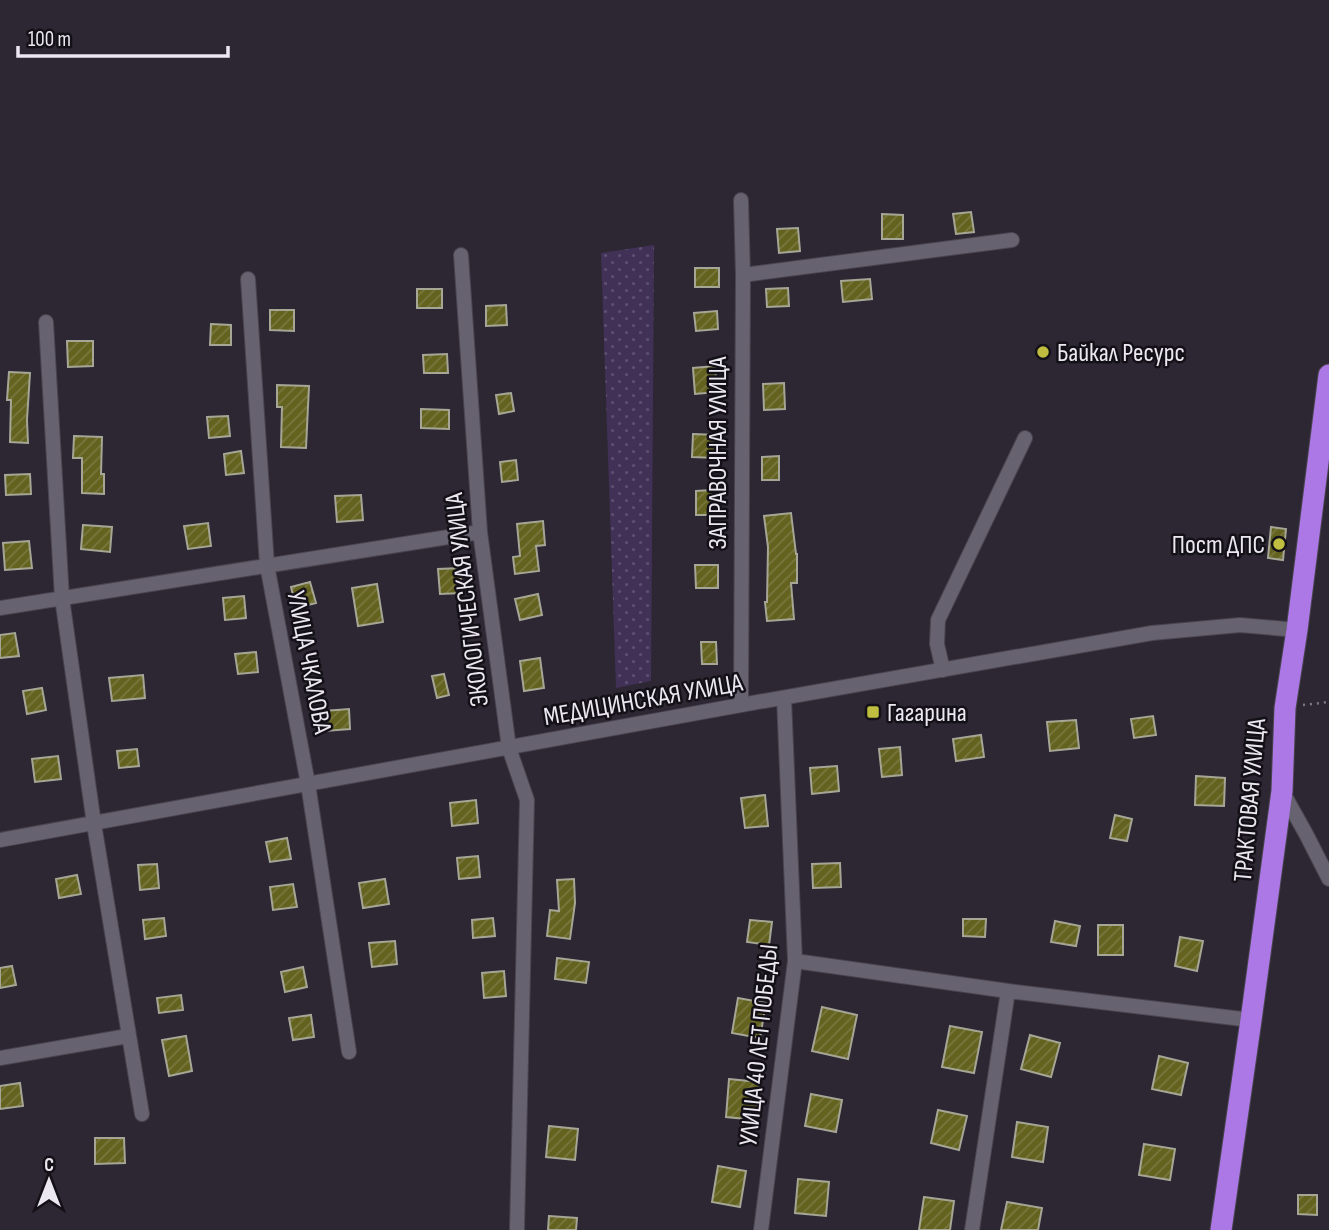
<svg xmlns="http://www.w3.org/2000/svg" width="1329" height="1230" font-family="'Sofia Sans Condensed',sans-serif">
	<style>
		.grass { fill: url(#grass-dots) }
		.building { fill: url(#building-hatch); stroke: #a5a695; stroke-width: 2 }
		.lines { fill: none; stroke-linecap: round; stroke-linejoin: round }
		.minor-casing { stroke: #49444e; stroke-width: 16 }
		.highway-casing { stroke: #49444e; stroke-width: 23 }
		.path { stroke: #7d7883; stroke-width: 2.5; stroke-dasharray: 2 5; stroke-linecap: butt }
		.minor { stroke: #676270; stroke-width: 14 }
		.highway { stroke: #ab78e6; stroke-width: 21 }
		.poi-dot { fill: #c0be40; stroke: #131117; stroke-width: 2.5 }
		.labels { text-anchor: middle; stroke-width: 5; stroke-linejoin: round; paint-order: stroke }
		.poi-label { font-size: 26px; fill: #ece8f1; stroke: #131117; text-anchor: start }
		.street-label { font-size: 26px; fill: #ece8f1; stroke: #131117 }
	</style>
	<defs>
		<pattern id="grass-dots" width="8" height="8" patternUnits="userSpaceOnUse" patternTransform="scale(1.75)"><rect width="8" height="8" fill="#423157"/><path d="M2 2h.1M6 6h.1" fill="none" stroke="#5d4f70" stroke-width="1.8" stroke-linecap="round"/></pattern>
		<pattern id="building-hatch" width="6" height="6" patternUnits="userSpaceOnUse" patternTransform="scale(1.75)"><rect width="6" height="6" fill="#63621e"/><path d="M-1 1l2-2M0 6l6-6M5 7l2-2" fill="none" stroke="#7a783f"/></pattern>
	</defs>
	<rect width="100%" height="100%" fill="#2c2733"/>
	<!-- grass -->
	<path class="grass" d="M 654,245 L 651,681 L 616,688 L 601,253 Z"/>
	<!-- building -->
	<path class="building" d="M 971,212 L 974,232 L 956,234 L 953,214 Z
		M 882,214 L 903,215 L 903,239 L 882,239 Z
		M 798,228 L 800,251 L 779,253 L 777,229 Z
		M 695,268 L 719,268 L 719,287 L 695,287 Z
		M 870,279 L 872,299 L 843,302 L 841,281 Z
		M 788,288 L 789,306 L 767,307 L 766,289 Z
		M 417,289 L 442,289 L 442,308 L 417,308 Z
		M 506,305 L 507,325 L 486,326 L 486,306 Z
		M 270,310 L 294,310 L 294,331 L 270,330 Z
		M 717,311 L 718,329 L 696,331 L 694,313 Z
		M 211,324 L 231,325 L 231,345 L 210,345 Z
		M 67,341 L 93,341 L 93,366 L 68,367 Z
		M 447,354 L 448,373 L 424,373 L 423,355 Z
		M 715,366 L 717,392 L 695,394 L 693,368 Z
		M 9,372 L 30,373 L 27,420 L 28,443 L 10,442 L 11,400 L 7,400 Z
		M 784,383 L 785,409 L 764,410 L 763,384 Z
		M 277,385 L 309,386 L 306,448 L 281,447 L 282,407 L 277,407 Z
		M 511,393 L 514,411 L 499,414 L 496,395 Z
		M 421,409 L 449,410 L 449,429 L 421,428 Z
		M 228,416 L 230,436 L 209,438 L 207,417 Z
		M 693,434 L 718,435 L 716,458 L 692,457 Z
		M 74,436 L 102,437 L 101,474 L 104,474 L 104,494 L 82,493 L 82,458 L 73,458 Z
		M 241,451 L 244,473 L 226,475 L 224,454 Z
		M 779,456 L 779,480 L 762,480 L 762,457 Z
		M 516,460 L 518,480 L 502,482 L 500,462 Z
		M 30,474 L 31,494 L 6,495 L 5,475 Z
		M 712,490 L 713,515 L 696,515 L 696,491 Z
		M 361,495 L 363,520 L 337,522 L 335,496 Z
		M 791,513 L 796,554 L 797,554 L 797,583 L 791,583 L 794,619 L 767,621 L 765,602 L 767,602 L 768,547 L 764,516 Z
		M 543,521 L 545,545 L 536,546 L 539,571 L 515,574 L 513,557 L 520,556 L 517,524 Z
		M 208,523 L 211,546 L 188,549 L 184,526 Z
		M 83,525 L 112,527 L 110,552 L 81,549 Z
		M 1271,527 L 1286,529 L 1283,560 L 1268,558 Z
		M 29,541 L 32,568 L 5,570 L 3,543 Z
		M 695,565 L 718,565 L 718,588 L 696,588 Z
		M 460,568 L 462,593 L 440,594 L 438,569 Z
		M 310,582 L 316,603 L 296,608 L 291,587 Z
		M 377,584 L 383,622 L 358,626 L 352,588 Z
		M 538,594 L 542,615 L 520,620 L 515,599 Z
		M 244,596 L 246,618 L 225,620 L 223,598 Z
		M 15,633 L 19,656 L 0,658 L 0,635 Z
		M 701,642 L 716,642 L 717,664 L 702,664 Z
		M 256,652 L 258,672 L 238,674 L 235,654 Z
		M 540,658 L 544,688 L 524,691 L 520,661 Z
		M 444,674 L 449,695 L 437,698 L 432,676 Z
		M 143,675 L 145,698 L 112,701 L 109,678 Z
		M 42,688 L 46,710 L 27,714 L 23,691 Z
		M 349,709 L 350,729 L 325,731 L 324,711 Z
		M 1153,716 L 1156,735 L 1134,738 L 1131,719 Z
		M 1076,720 L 1079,748 L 1050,751 L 1047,722 Z
		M 981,735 L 984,757 L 956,761 L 953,739 Z
		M 900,747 L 902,775 L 882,777 L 879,749 Z
		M 137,749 L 139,766 L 119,768 L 117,751 Z
		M 58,756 L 61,779 L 35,782 L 32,759 Z
		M 837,766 L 839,791 L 812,794 L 810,768 Z
		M 1196,776 L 1225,778 L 1224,806 L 1195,805 Z
		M 765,795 L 768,826 L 745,828 L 741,798 Z
		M 476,800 L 478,823 L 452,826 L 450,803 Z
		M 1115,815 L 1132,819 L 1127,841 L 1110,838 Z
		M 287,838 L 291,859 L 270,862 L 266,842 Z
		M 478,856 L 480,877 L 459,879 L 457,858 Z
		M 840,863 L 841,887 L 813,888 L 812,864 Z
		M 157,864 L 159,888 L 140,890 L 138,865 Z
		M 77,875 L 81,894 L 59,898 L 56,879 Z
		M 385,879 L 389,904 L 363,908 L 359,883 Z
		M 574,879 L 575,903 L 570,939 L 547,936 L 550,910 L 559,911 L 557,880 Z
		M 293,884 L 297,907 L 273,910 L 270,887 Z
		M 164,918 L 166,936 L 145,939 L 143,920 Z
		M 493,918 L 495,936 L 473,938 L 472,920 Z
		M 963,919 L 986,919 L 985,937 L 963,936 Z
		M 750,920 L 772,922 L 769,945 L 747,942 Z
		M 1055,921 L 1080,926 L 1076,946 L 1051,942 Z
		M 1098,925 L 1123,925 L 1123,955 L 1098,955 Z
		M 1180,937 L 1203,941 L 1197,971 L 1175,966 Z
		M 395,941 L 397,964 L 372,967 L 369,943 Z
		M 557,958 L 589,962 L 586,983 L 555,979 Z
		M 12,966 L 16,985 L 0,988 L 0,968 Z
		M 303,967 L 307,987 L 285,992 L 281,972 Z
		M 504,971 L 506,996 L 484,998 L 482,973 Z
		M 181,995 L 183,1010 L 159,1013 L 157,998 Z
		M 738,998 L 766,1003 L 760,1038 L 732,1033 Z
		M 822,1007 L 857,1015 L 848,1059 L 812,1051 Z
		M 311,1015 L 314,1037 L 293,1040 L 289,1018 Z
		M 950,1026 L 982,1032 L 974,1073 L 942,1067 Z
		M 1030,1035 L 1060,1043 L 1051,1077 L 1021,1069 Z
		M 186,1036 L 192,1071 L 169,1076 L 162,1040 Z
		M 1159,1056 L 1188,1063 L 1181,1095 L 1152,1089 Z
		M 729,1079 L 759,1082 L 756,1120 L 726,1117 Z
		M 20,1083 L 23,1106 L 0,1109 L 0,1086 Z
		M 811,1094 L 842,1100 L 836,1132 L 805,1126 Z
		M 938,1110 L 967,1116 L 959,1150 L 931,1143 Z
		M 1017,1122 L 1048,1127 L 1043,1162 L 1012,1157 Z
		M 549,1126 L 578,1129 L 575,1160 L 546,1157 Z
		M 95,1138 L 124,1138 L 125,1163 L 95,1164 Z
		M 1144,1144 L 1175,1149 L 1170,1180 L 1139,1175 Z
		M 718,1166 L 746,1171 L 740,1207 L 712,1202 Z
		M 798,1179 L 829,1182 L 826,1216 L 795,1213 Z
		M 1298,1195 L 1317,1195 L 1317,1215 L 1298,1214 Z
		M 924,1197 L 954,1201 L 950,1230 L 919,1230 Z
		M 1007,1202 L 1042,1208 L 1038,1230 L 1001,1230 Z
		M 549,1216 L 577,1218 L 576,1230 L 548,1230 Z"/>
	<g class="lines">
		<defs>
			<path id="minor" d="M 461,255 L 480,532 L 509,748 L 527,800 L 517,1230
				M 743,275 L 1012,240
				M 248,279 L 267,565 L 308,784 L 349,1052
				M 46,322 L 62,598 L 94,824 L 142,1114
				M 0,608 L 480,532
				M 943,670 L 937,644 L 938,620 L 1025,438
				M 741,705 L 743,275 L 741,200
				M 1282,791 L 1306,834 L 1329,879
				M 0,840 L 741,705 L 1152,633 L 1240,625 L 1297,630
				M 795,961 L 1008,991 L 1251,1020
				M 0,1058 L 128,1036
				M 761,1230 L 795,961 L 784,698
				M 972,1230 L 1008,991"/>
			<path id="highway" d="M 1221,1230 L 1251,1020 L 1282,791 L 1285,708 L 1297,630 L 1329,375"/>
		</defs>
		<!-- minor casing -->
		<use href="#minor" class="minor-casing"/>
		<!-- highway casing -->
		<use href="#highway" class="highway-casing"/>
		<!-- path -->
		<path class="path" d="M 1303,705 L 1329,702"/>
		<!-- minor -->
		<use href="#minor" class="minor"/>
		<!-- highway -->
		<use href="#highway" class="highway"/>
	</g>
	<!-- markers -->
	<g class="poi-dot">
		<circle cx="1043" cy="352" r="7"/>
		<circle cx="1279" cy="544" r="7"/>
		<rect x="866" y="705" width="14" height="14" rx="3.5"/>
	</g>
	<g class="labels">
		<!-- poi labels -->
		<g class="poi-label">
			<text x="1057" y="361">Байкал Ресурс</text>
			<text x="1265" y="553" text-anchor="end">Пост ДПС</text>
			<text x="887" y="721">Гагарина</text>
		</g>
		<!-- street labels -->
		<g class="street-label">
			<text transform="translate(717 453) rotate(-90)" y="9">ЗАПРАВОЧНАЯ УЛИЦА</text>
			<text transform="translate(466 600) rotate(-97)" y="9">ЭКОЛОГИЧЕСКАЯ УЛИЦА</text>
			<text transform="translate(310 662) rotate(79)" y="9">УЛИЦА ЧКАЛОВА</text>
			<text transform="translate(643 699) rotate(-10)" y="9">МЕДИЦИНСКАЯ УЛИЦА</text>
			<text transform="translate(1249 800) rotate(-85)" y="9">ТРАКТОВАЯ УЛИЦА</text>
			<text transform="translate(758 1045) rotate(-84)" y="9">УЛИЦА 40 ЛЕТ ПОБЕДЫ</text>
		</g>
	</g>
	<!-- north arrow -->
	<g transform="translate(49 1181)" stroke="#131117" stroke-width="5" paint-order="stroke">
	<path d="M0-5L12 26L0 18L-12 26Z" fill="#ece8f1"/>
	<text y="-10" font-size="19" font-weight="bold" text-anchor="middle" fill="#ece8f1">С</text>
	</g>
	<!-- scale -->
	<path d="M18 46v10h210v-10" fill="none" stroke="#ece8f1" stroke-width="3.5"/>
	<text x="28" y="46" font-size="21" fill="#ece8f1" stroke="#131117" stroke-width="5" paint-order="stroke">100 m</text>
</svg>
